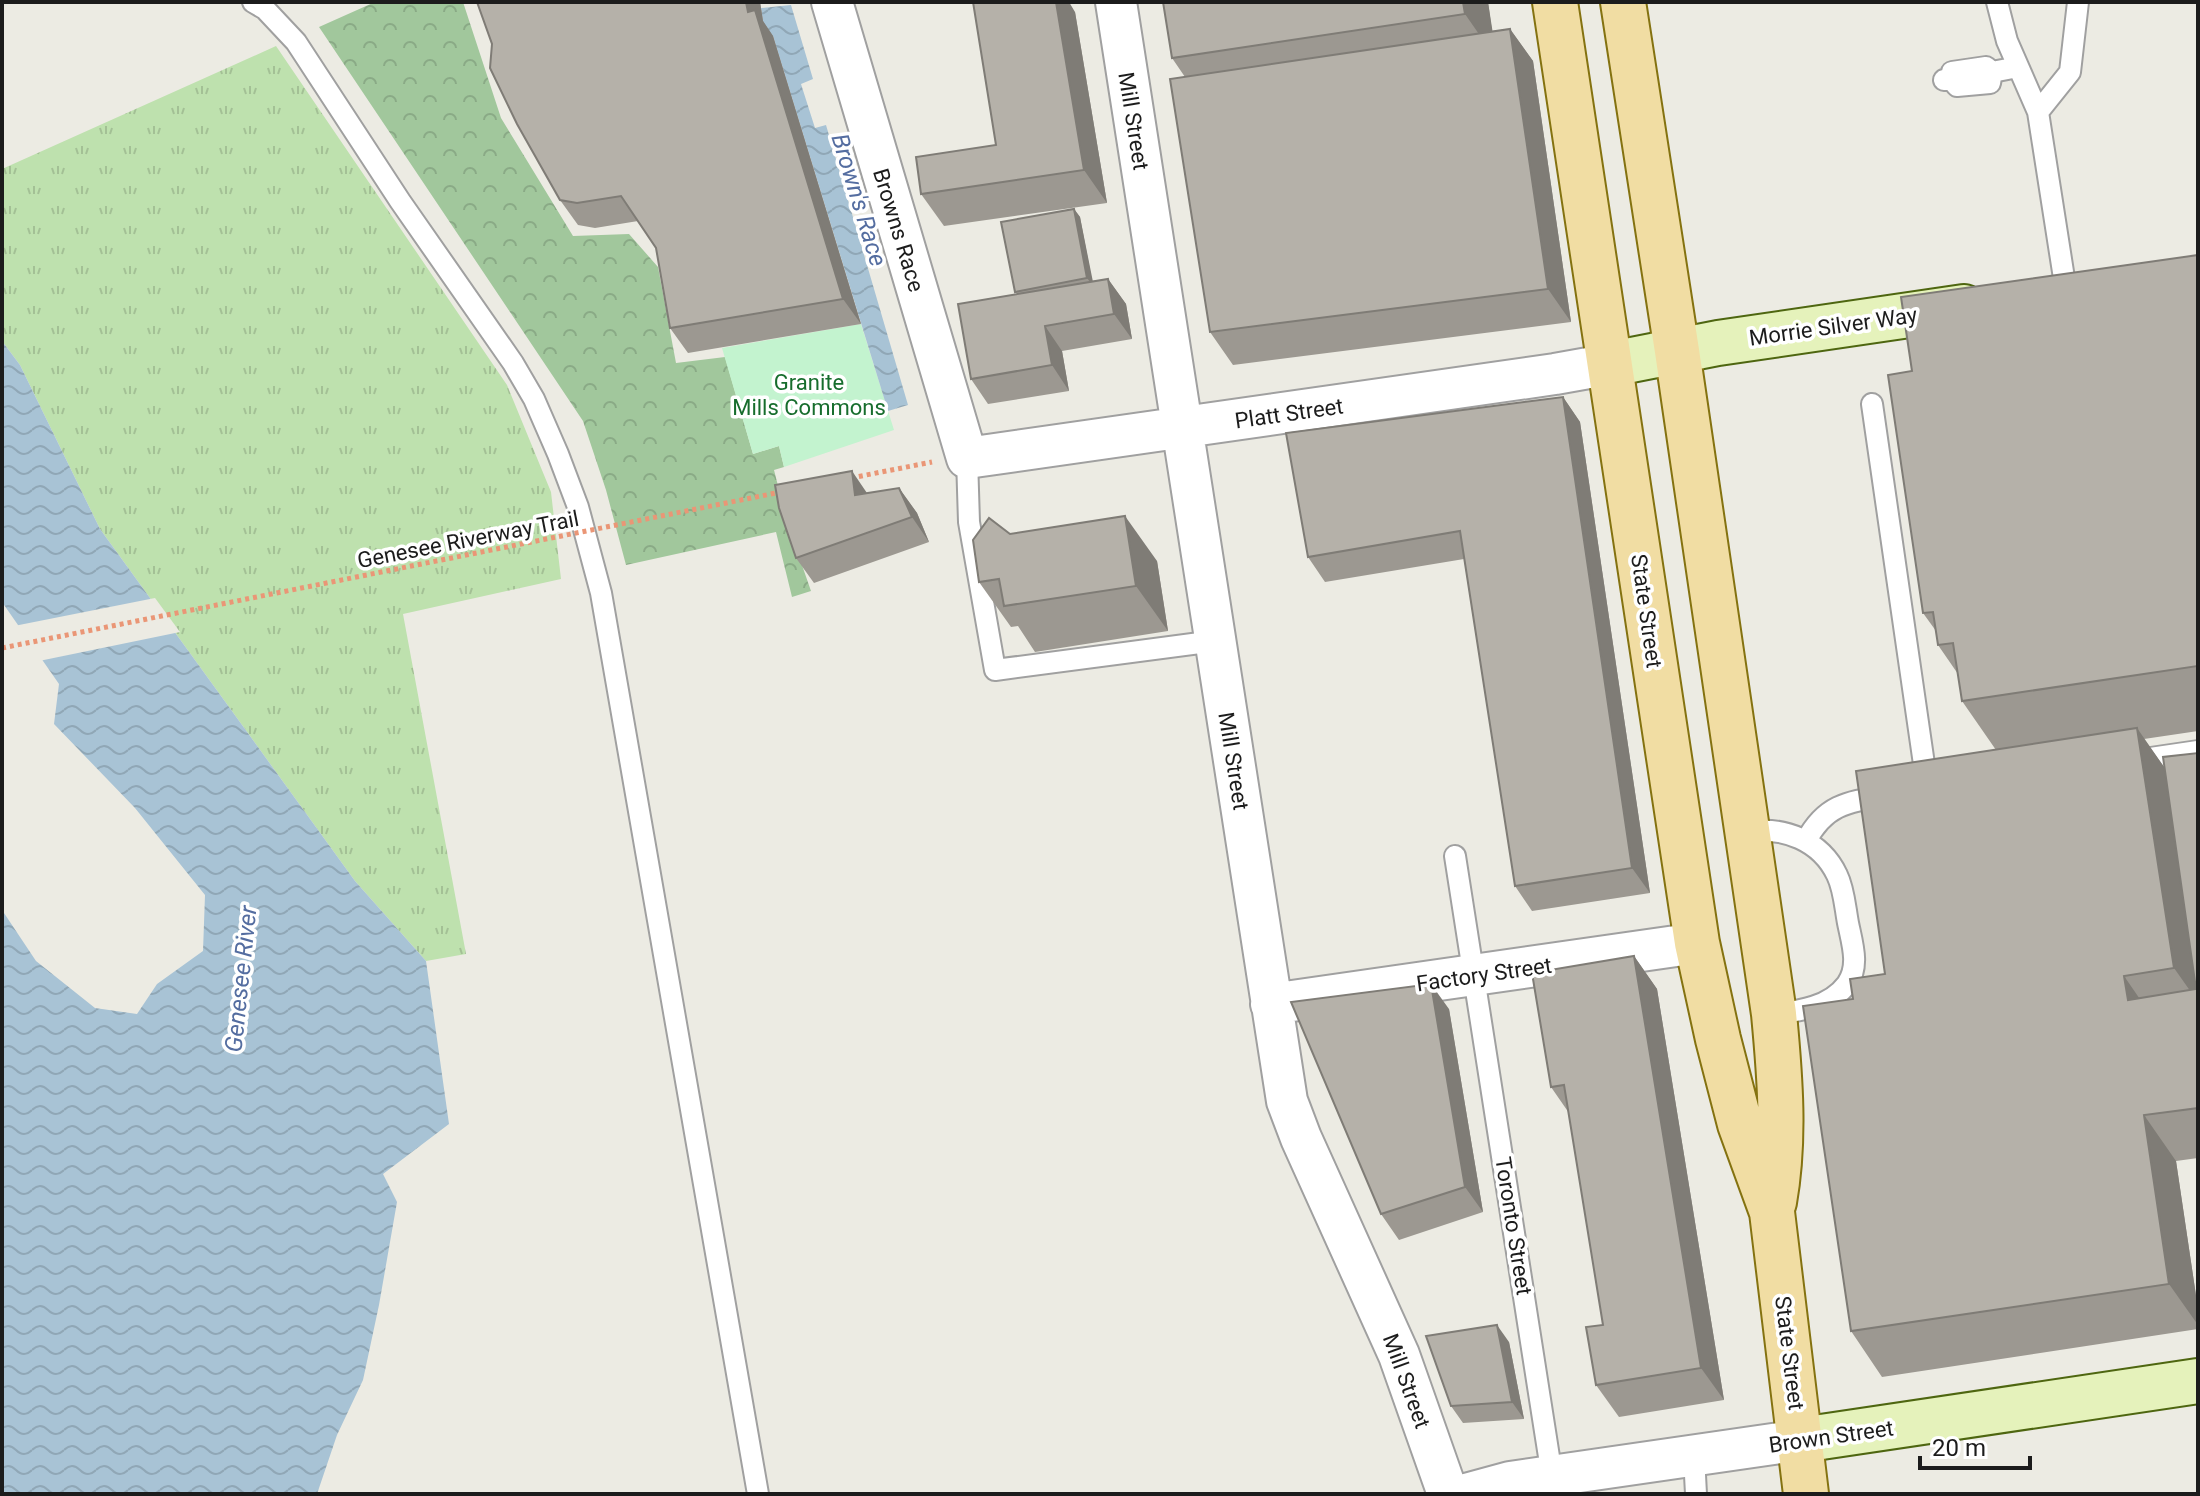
<svg xmlns="http://www.w3.org/2000/svg" width="2200" height="1496" font-family="Roboto,sans-serif">
	<style>
		.grass { fill: url(#grass-tufts) }
		.forest { fill: url(#forest-crowns) }
		.park { fill: #c3f3cf }
		.water { fill: url(#water-waves) }
		.pier { fill: #ecebe3 }
		.lines { fill: none; stroke-linecap: round; stroke-linejoin: round }
		.lane-casing { stroke: #a0a0a0; stroke-width: 24 }
		.street-casing { stroke: #a0a0a0; stroke-width: 44 }
		.secondary-casing { stroke: #4e6610; stroke-width: 48 }
		.primary-casing { stroke: #847210; stroke-width: 48 }
		.path { stroke: #ea9676; stroke-width: 5; stroke-dasharray: 4 4; stroke-linecap: butt }
		.lane { stroke: #fff; stroke-width: 20 }
		.street { stroke: #fff; stroke-width: 40 }
		.secondary { stroke: #e5f2bb; stroke-width: 44 }
		.primary { stroke: #f1dda3; stroke-width: 44 }
		.path-bridge { stroke: #ea9676; stroke-width: 5; stroke-dasharray: 4 4; stroke-linecap: butt }
		.wall { fill: #9c9891 }
		.shaded-wall { fill: #7f7c76 }
		.building { fill: #b5b1a9; stroke: #7f7c76; stroke-width: 2 }
		.labels { text-anchor: middle; stroke-width: 7; stroke-linejoin: round; paint-order: stroke }
		.street-label { font-size: 22px; fill: #1c1c1c; stroke: #fff }
		.park-label { font-size: 22px; fill: #176d2d; stroke: #fff }
		.water-label { font-size: 24px; font-style: italic; fill: #546da0; stroke: #fff }
	</style>
	<defs>
		<pattern id="grass-tufts" width="24" height="20" patternUnits="userSpaceOnUse" patternTransform="scale(2)"><rect width="24" height="20" fill="#bee1ae"/><path d="M3 7l-1-3M5 7V3M7 7l1-3M15 17l-1-3M17 17v-4M19 17l1-3" fill="none" stroke="#a3c095"/></pattern>
		<pattern id="forest-crowns" width="20" height="18" patternUnits="userSpaceOnUse" patternTransform="scale(2)"><rect width="20" height="18" fill="#a1c79c"/><path d="M2 6a3 3 0 1 1 6 0M12 15a3 3 0 1 1 6 0" fill="none" stroke="#8aaa86"/></pattern>
		<pattern id="water-waves" width="16" height="10" patternUnits="userSpaceOnUse" patternTransform="scale(2)"><rect width="16" height="10" fill="#a8c3d5"/><path d="M0 5q4-4 8 0t8 0" fill="none" stroke="#90a7b6"/></pattern>
	</defs>
	<rect width="100%" height="100%" fill="#ecebe3"/>
	<!-- grass -->
	<path class="grass" d="M 276,46 L 507,385 L 551,492 L 561,579 L 403,614 L 466,954 L 426,961 L 355,881 L 100,529 L 20,365 L 2,341 L 2,169 Z"/>
	<!-- forest -->
	<path class="forest" d="M 375,2 L 463,2 L 501,118 L 573,236 L 629,234 L 658,267 L 676,363 L 725,357 L 753,454 L 779,446 L 784,467 L 774,470 L 788,525 L 811,591 L 792,597 L 776,532 L 626,565 L 606,490 L 583,421 L 319,27 Z"/>
	<!-- park -->
	<path class="park" d="M 861,324 L 894,430 L 784,467 L 779,446 L 753,454 L 722,348 Z"/>
	<!-- water -->
	<path class="water" d="M 791,5 L 813,79 L 801,84 L 815,128 L 826,125 L 908,405 L 888,411 L 773,36 L 765,37 L 761,8 Z
		M 2,341 L 20,365 L 100,529 L 355,881 L 426,961 L 449,1124 L 383,1174 L 397,1202 L 379,1305 L 363,1380 L 337,1435 L 317,1494 L 2,1494 L 2,910 L 36,961 L 95,1008 L 137,1014 L 157,984 L 203,951 L 205,895 L 135,808 L 54,724 L 59,684 L 2,602 Z"/>
	<!-- pier -->
	<path class="pier" d="M 155,598 L 180,632 L 39,661 L 14,626 Z"/>
	<g class="lines">
		<defs>
			<path id="lane" d="M 253,2 L 265,9 L 296,42 L 400,201 L 513,363 L 534,399 L 558,454 L 578,507 L 601,593 L 758,1494
				M 1997,2 L 2007,41 L 2038,112 L 2066,291
				M 1951,79 L 1957,86 L 1990,83 L 1992,72
				M 1944,80 L 1951,79 L 1952,72 L 1986,67 L 1992,72 L 2018,67
				M 2038,112 L 2070,72 L 2078,2
				M 1872,404 L 1927,785
				M 967,458 L 969,522 L 995,670 L 1215,641
				M 2130,761 L 2198,751
				M 1748,832 C 1784,826 1821,841 1837,875 C 1844,889 1845,907 1848,923 C 1852,943 1860,966 1847,984 C 1830,1007 1800,1011 1774,1014
				M 1806,841 C 1825,805 1847,802 1884,796
				M 1455,856 L 1552,1476
				M 1694,1456 L 1696,1494"/>
			<path id="street" d="M 832,2 L 967,458 L 1555,374 L 1611,364
				M 1116,2 L 1287,1101 L 1301,1138 L 1399,1355 L 1448,1494
				M 1271,1004 L 1697,943
				M 1466,1494 L 1510,1482 L 1801,1440"/>
			<path id="secondary" d="M 1611,364 L 1718,343 L 1964,307
				M 1801,1440 L 2198,1381"/>
			<path id="primary" d="M 1555,2 L 1697,943 L 1718,1039 L 1740,1124 L 1772,1212 L 1806,1494
				M 1623,2 L 1677,351 L 1774,1014 C 1780,1077 1785,1140 1774,1202"/>
		</defs>
		<!-- lane casing -->
		<use href="#lane" class="lane-casing"/>
		<!-- street casing -->
		<use href="#street" class="street-casing"/>
		<!-- secondary casing -->
		<use href="#secondary" class="secondary-casing"/>
		<!-- primary casing -->
		<use href="#primary" class="primary-casing"/>
		<!-- path -->
		<path class="path" d="M 851,478 L 932,462"/>
		<!-- lane -->
		<use href="#lane" class="lane"/>
		<!-- street -->
		<use href="#street" class="street"/>
		<!-- secondary -->
		<use href="#secondary" class="secondary"/>
		<!-- primary -->
		<use href="#primary" class="primary"/>
		<!-- path-bridge -->
		<path class="path-bridge" d="M 2,648 L 781,492"/>
	</g>
	<!-- wall -->
	<path class="wall" d="M 477,2 L 760,2 L 763,21 L 773,36 L 861,324 L 688,353 L 670,328 L 656,248 L 638,221 L 595,228 L 578,225 L 560,200 L 492,44 Z
		M 1163,2 L 1488,2 L 1492,31 L 1510,29 L 1533,61 L 1571,322 L 1233,365 L 1210,332 L 1185,77 L 1172,58 Z
		M 1075,12 L 1107,203 L 944,226 L 921,194 L 996,145 Z
		M 1074,209 L 1080,217 L 1092,281 L 1108,279 L 1126,304 L 1132,339 L 1062,351 L 1069,391 L 988,404 L 971,379 L 1017,294 L 1015,292 Z
		M 2198,255 L 2198,731 L 2144,739 L 2164,767 L 2198,753 L 2198,1158 L 2176,1161 L 2198,1309 L 2198,1329 L 1882,1377 L 1851,1331 L 1853,999 L 1885,974 L 1996,750 L 1962,701 L 1958,674 L 1938,645 L 1936,631 L 1923,613 L 1912,371 Z
		M 1563,397 L 1580,422 L 1650,893 L 1532,911 L 1515,886 L 1464,559 L 1325,582 L 1308,557 Z
		M 899,488 L 917,513 L 929,542 L 814,583 L 796,558 L 867,493 Z
		M 1010,534 L 1157,561 L 1168,631 L 1035,652 L 1018,626 L 1011,627 L 979,582 Z
		M 1634,956 L 1657,989 L 1724,1400 L 1619,1417 L 1596,1385 L 1603,1325 L 1569,1113 L 1551,1087 Z
		M 1449,1009 L 1483,1212 L 1399,1240 L 1381,1214 Z
		M 1509,1342 L 1524,1419 L 1463,1423 L 1451,1406 Z"/>
	<!-- shaded-wall -->
	<path class="shaded-wall" d="M 746,2 L 760,2 L 763,21 L 773,36 L 861,324 L 843,299 L 748,12 Z
		M 1056,2 L 1069,2 L 1075,12 L 1107,203 L 1084,170 Z
		M 1463,2 L 1488,2 L 1497,60 L 1465,14 Z
		M 1510,29 L 1533,61 L 1571,322 L 1548,289 Z
		M 1074,209 L 1080,217 L 1094,287 L 1087,278 Z
		M 1108,279 L 1126,304 L 1132,339 L 1114,314 Z
		M 1045,326 L 1062,351 L 1069,391 L 1052,365 Z
		M 1563,397 L 1580,422 L 1650,893 L 1632,868 Z
		M 852,471 L 869,496 L 855,495 Z
		M 899,488 L 917,513 L 929,542 L 912,517 Z
		M 1125,516 L 1157,561 L 1168,631 L 1136,586 Z
		M 2137,728 L 2169,774 L 2198,1002 L 2174,968 Z
		M 1634,956 L 1657,989 L 1724,1400 L 1701,1368 Z
		M 2124,976 L 2155,1021 L 2128,1000 Z
		M 1431,984 L 1449,1009 L 1483,1212 L 1465,1187 Z
		M 2144,1115 L 2176,1161 L 2198,1309 L 2198,1325 L 2169,1284 Z
		M 1497,1325 L 1509,1342 L 1524,1419 L 1512,1402 Z"/>
	<!-- building -->
	<path class="building" d="M 477,2 L 746,2 L 748,12 L 755,10 L 843,299 L 670,328 L 656,248 L 621,196 L 577,203 L 560,200 L 517,124 L 490,68 L 492,44 Z
		M 973,2 L 1056,2 L 1084,170 L 921,194 L 916,157 L 996,145 Z
		M 1163,2 L 1463,2 L 1465,14 L 1172,58 Z
		M 1510,29 L 1548,289 L 1210,332 L 1170,79 Z
		M 1074,209 L 1087,278 L 1015,292 L 1001,222 Z
		M 2198,255 L 2198,666 L 1962,701 L 1953,643 L 1938,645 L 1933,612 L 1923,613 L 1888,375 L 1912,371 L 1901,297 Z
		M 1108,279 L 1114,314 L 1045,326 L 1052,365 L 971,379 L 958,304 Z
		M 1563,397 L 1632,868 L 1515,886 L 1460,531 L 1308,557 L 1286,433 Z
		M 852,471 L 855,495 L 899,488 L 912,517 L 796,558 L 779,508 L 775,485 Z
		M 1125,516 L 1136,586 L 1004,606 L 999,579 L 979,582 L 973,540 L 989,518 L 1010,534 Z
		M 2137,728 L 2174,968 L 2124,976 L 2128,1000 L 2196,989 L 2163,757 L 2198,753 L 2198,1108 L 2144,1115 L 2169,1284 L 1851,1331 L 1803,1006 L 1853,999 L 1850,979 L 1885,974 L 1856,771 Z
		M 1634,956 L 1701,1368 L 1596,1385 L 1586,1327 L 1603,1325 L 1564,1085 L 1551,1087 L 1532,973 Z
		M 1431,984 L 1465,1187 L 1381,1214 L 1291,1002 Z
		M 1497,1325 L 1512,1402 L 1451,1406 L 1426,1336 Z"/>
	<g class="labels">
		<!-- street labels -->
		<g class="street-label">
			<text transform="translate(1134 121) rotate(81)" y="8">Mill Street</text>
			<text transform="translate(899 230) rotate(73)" y="8">Browns Race</text>
			<text transform="translate(1833 326) rotate(-8)" y="8">Morrie Silver Way</text>
			<text transform="translate(1289 413) rotate(-8)" y="8">Platt Street</text>
			<text transform="translate(468 539) rotate(-11)" y="8">Genesee Riverway Trail</text>
			<text transform="translate(1647 611) rotate(82)" y="8">State Street</text>
			<text transform="translate(1234 761) rotate(81)" y="8">Mill Street</text>
			<text transform="translate(1484 974) rotate(-8)" y="8">Factory Street</text>
			<text transform="translate(1514 1226) rotate(81)" y="8">Toronto Street</text>
			<text transform="translate(1790 1353) rotate(83)" y="8">State Street</text>
			<text transform="translate(1407 1381) rotate(70)" y="8">Mill Street</text>
			<text transform="translate(1831 1436) rotate(-8)" y="8">Brown Street</text>
		</g>
		<!-- park labels -->
		<g class="park-label">
			<text x="809" y="390">Granite<tspan x="809" dy="25">Mills Commons</tspan></text>
		</g>
		<!-- water labels -->
		<g class="water-label">
			<text transform="translate(859 200) rotate(73)" y="8">Brown's Race</text>
			<text transform="translate(241 979) rotate(-84)" y="8">Genesee River</text>
		</g>
	</g>
	<!-- border -->
	<rect width="2200" height="1496" fill="none" stroke="#1c1c1c" stroke-width="8"/>
	<!-- scale -->
	<path d="M1920 1456v12h110v-12" fill="none" stroke="#1c1c1c" stroke-width="4"/>
	<text x="1932" y="1456" font-size="24" fill="#1c1c1c" stroke="#ffffff" stroke-width="6" paint-order="stroke">20 m</text>
</svg>
